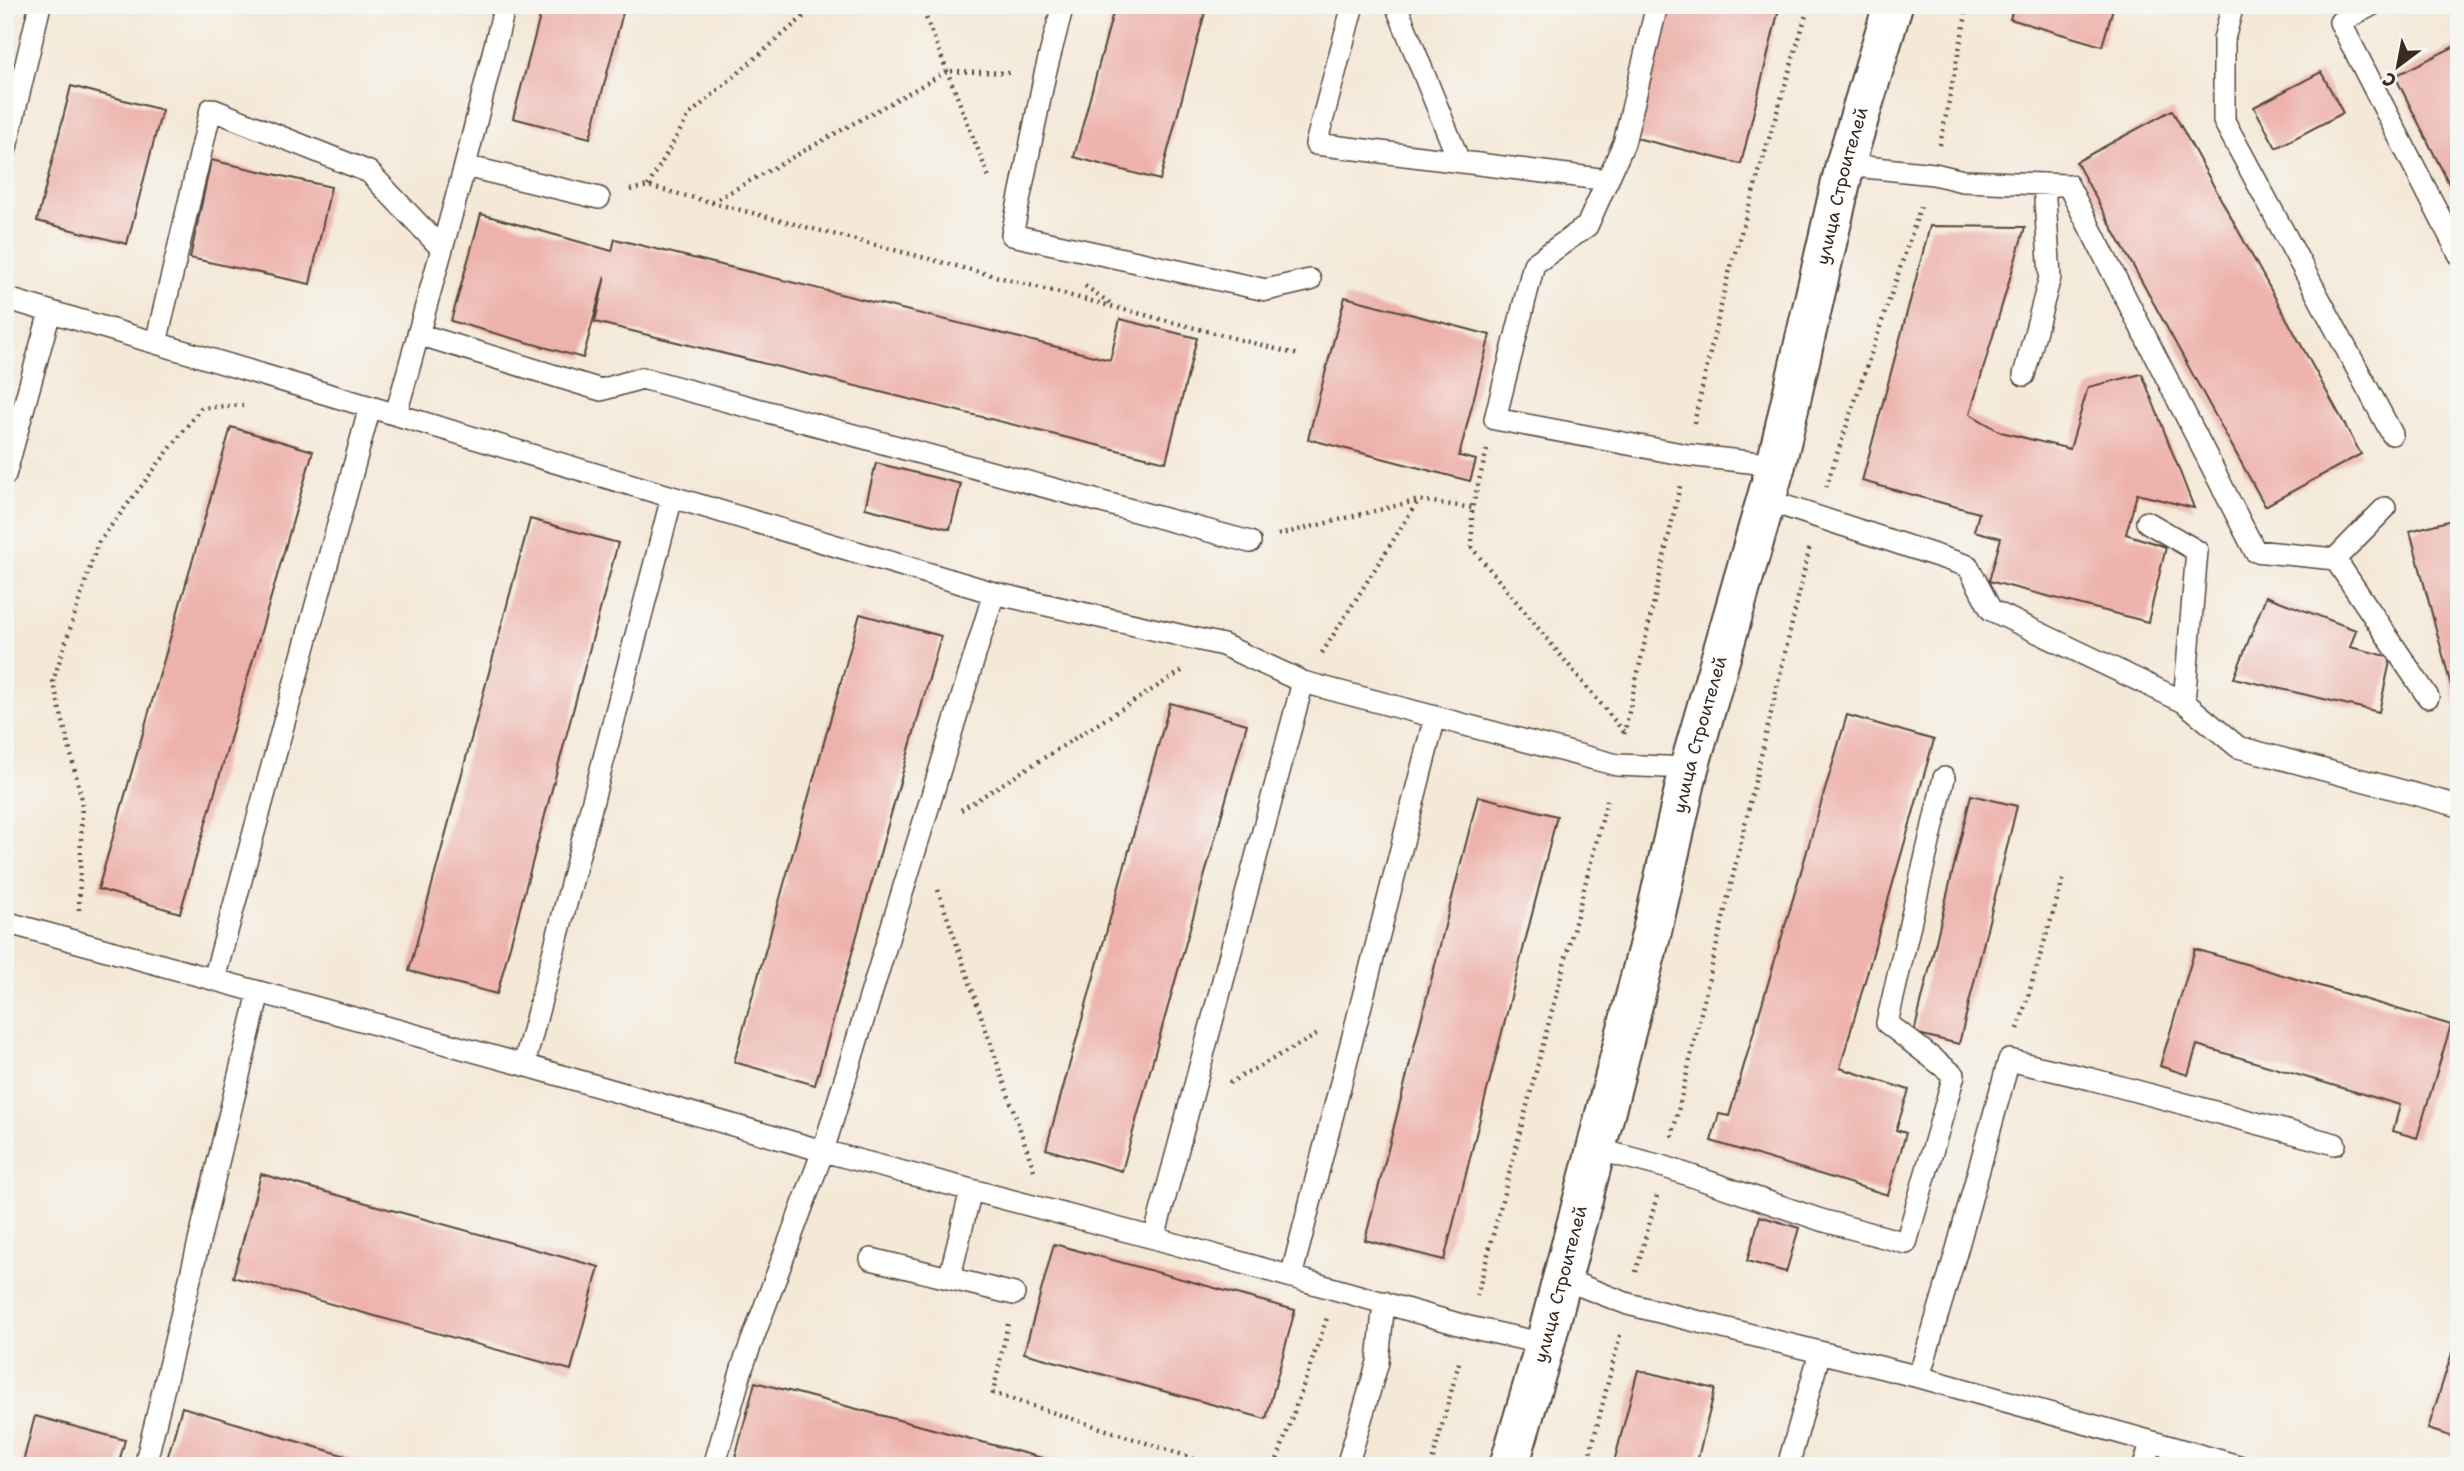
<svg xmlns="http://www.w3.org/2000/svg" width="2464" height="1471" font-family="'Shantell Sans',sans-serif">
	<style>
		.building { fill: #edb2ab }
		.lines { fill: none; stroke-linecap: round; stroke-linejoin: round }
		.service-casing { stroke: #57463a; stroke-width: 24 }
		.minor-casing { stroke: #57463a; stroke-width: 42 }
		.path { stroke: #57463a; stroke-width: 4.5; stroke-dasharray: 2 5; stroke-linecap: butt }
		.service { stroke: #fff; stroke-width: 21 }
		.minor { stroke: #fff; stroke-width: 38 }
		.labels { text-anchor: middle; stroke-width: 5; stroke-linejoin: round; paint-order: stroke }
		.street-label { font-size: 18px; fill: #3b2a1e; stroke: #f6f6f2 }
	</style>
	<rect width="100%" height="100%" fill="#f6f6f2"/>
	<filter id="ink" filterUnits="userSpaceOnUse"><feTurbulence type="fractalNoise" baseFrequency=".0143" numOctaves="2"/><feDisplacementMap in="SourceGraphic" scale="14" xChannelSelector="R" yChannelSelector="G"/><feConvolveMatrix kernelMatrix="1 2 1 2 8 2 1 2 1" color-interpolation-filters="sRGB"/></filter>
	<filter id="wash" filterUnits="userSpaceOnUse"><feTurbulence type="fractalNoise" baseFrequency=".00686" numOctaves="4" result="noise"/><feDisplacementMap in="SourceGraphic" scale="28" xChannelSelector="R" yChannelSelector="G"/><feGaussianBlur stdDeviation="1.57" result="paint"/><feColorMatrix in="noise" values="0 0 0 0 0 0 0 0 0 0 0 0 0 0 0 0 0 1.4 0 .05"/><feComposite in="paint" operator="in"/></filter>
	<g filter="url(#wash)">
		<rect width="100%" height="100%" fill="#f4e8d7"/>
		<g id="blocks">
			<!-- building -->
			<path class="building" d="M 5,5 L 14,5 L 6,35 L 5,35 Z
				M 543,5 L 625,5 L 590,138 L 513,118 Z
				M 1115,5 L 1207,5 L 1160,180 L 1074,157 Z
				M 1668,5 L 1780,5 L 1741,164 L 1636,138 Z
				M 2014,5 L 2114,5 L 2102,46 L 2010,19 Z
				M 2459,44 L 2459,204 L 2395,76 Z
				M 2321,72 L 2343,113 L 2276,148 L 2254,107 Z
				M 71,86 L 162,110 L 127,244 L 37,221 Z
				M 2172,110 L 2361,454 L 2265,506 L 2076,162 Z
				M 211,160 L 331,187 L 310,284 L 190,258 Z
				M 481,214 L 612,251 L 615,239 L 1110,360 L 1120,319 L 1197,338 L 1166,462 L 595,322 L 605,276 L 583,358 L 451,321 Z
				M 1930,226 L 2025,227 L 1970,414 L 2001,432 L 2070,449 L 2088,387 L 2142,374 L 2194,508 L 2137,494 L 2126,534 L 2166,547 L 2148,622 L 1989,581 L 2001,538 L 1974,531 L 1979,513 L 1862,481 Z
				M 1345,297 L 1490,335 L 1459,456 L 1476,460 L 1470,481 L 1308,439 Z
				M 231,427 L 313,451 L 180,913 L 98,889 Z
				M 876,463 L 961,484 L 950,529 L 865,508 Z
				M 2459,518 L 2459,712 L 2458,712 L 2410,531 Z
				M 530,519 L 618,543 L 497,994 L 409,971 Z
				M 2266,596 L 2356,630 L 2350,647 L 2391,657 L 2379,712 L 2234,678 Z
				M 860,614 L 941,636 L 815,1085 L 734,1062 Z
				M 1170,703 L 1247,724 L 1122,1171 L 1046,1149 Z
				M 1847,715 L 1934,740 L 1840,1068 L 1909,1090 L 1896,1130 L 1906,1133 L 1888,1195 L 1711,1141 L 1719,1114 L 1729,1116 Z
				M 1971,795 L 2017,806 L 1959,1044 L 1914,1033 Z
				M 1478,796 L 1557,816 L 1444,1260 L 1365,1240 Z
				M 2195,949 L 2451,1025 L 2417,1138 L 2393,1131 L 2400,1105 L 2197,1045 L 2188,1075 L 2160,1066 Z
				M 261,1174 L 599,1267 L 571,1370 L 233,1277 Z
				M 1760,1216 L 1799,1228 L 1786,1272 L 1747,1261 Z
				M 1054,1244 L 1295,1310 L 1266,1419 L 1024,1353 Z
				M 2458,1334 L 2459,1334 L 2459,1439 L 2428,1429 Z
				M 1638,1370 L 1715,1389 L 1696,1466 L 1613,1466 Z
				M 755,1382 L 1069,1465 L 1069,1466 L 733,1466 Z
				M 182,1407 L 376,1465 L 376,1466 L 165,1466 Z
				M 35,1416 L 125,1440 L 118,1466 L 22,1466 Z"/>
		</g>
	</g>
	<g filter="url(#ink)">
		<use href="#blocks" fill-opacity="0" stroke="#57463a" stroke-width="2"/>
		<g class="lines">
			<defs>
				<path id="service" d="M 1063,5 L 1045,74 L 1012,235 L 1266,290 L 1310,280
					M 1353,5 L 1316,144 L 1608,180
					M 1396,5 L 1459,161
					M 1657,5 L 1624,143 L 1587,226 L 1534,264 L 1495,419 L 1687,455 L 1776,465
					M 2233,5 L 2224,39 L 2224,121 L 2392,434
					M 2372,5 L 2340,22 L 2459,254
					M 5,152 L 40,5
					M 1845,165 L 1934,174 L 1963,181 L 2068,185 L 2255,551 L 2335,559 L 2428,697
					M 465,166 L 505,5
					M 5,298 L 994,593 L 1223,645 L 1303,682 L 1617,765 L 1689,768
					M 418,334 L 601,390 L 642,378 L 1250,542
					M 156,343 L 211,109 L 369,172 L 442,249
					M 2024,375 L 2050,277 L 2044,184
					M 396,414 L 465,166 L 599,198
					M 5,475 L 50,312
					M 1766,500 L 1968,566 L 1991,610 L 2184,702 L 2238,747 L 2459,806
					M 2147,522 L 2197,551 L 2184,702
					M 2335,559 L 2385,508
					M 5,922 L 524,1065 L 823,1151 L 1154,1238 L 1469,1327 L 1545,1344
					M 214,979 L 370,407
					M 524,1065 L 672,497
					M 1596,1149 L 1665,1167 L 1821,1220 L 1906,1243 L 1954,1075 L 1887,1023 L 1944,778
					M 1154,1238 L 1303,682
					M 871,1259 L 1014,1294
					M 950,1276 L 971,1190
					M 1291,1277 L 1435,717
					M 1561,1278 L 1628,1304 L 1919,1377 L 2239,1466
					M 1919,1377 L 1956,1253 L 2009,1060 L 2091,1079 L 2335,1144
					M 145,1466 L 259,992
					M 714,1466 L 743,1365 L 823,1151 L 994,593
					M 1347,1466 L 1378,1362 L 1384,1302
					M 1788,1466 L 1820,1352
					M 2144,1466 L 2151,1443"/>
				<g id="minor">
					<path id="s1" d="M 1509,1466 L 1545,1344 L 1596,1149 L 1652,931 L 1689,768 L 1776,465 L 1845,165 L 1893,5"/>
				</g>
			</defs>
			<!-- service casing -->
			<use href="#service" class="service-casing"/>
			<!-- minor casing -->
			<use href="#minor" class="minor-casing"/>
			<!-- path -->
			<path class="path" d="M 921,5 L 990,180
				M 1940,145 L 1968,5
				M 648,186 L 689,115 L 817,5
				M 630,190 L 648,186 L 1299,355
				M 712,202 L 948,71 L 1013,73
				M 1085,286 L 1113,305
				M 1694,423 L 1726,283 L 1809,5
				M 1487,450 L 1472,508 L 1472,548 L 1624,732
				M 1826,487 L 1922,203
				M 1278,535 L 1419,500 L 1472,508
				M 1322,653 L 1418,501
				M 1624,734 L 1680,486
				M 961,810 L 1185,669
				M 938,890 L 1035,1173
				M 79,910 L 82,800 L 53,681 L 98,543 L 201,408 L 243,405
				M 2018,1029 L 2063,880
				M 1229,1083 L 1320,1033
				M 1672,1137 L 1810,546
				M 1636,1272 L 1657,1196
				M 1477,1296 L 1608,797
				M 1008,1324 L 993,1393 L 1217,1466
				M 1275,1466 L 1327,1318
				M 1431,1466 L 1460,1359
				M 1587,1466 L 1620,1335"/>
			<!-- service -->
			<use href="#service" class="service"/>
			<!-- minor -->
			<use href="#minor" class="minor"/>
		</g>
	</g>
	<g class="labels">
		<!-- street labels -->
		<g class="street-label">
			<text dy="6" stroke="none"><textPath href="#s1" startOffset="1323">улица Строителей</textPath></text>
			<text dy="6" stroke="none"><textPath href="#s1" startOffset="756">улица Строителей</textPath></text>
			<text dy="6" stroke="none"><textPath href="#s1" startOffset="189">улица Строителей</textPath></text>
		</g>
	</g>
	<!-- margin -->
	<rect width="2464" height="1471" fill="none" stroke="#f6f6f2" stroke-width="28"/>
	<!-- north arrow -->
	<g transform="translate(2398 66) rotate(212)" stroke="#f6f6f2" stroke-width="5" paint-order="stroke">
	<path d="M0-5L12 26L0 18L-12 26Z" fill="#3b2a1e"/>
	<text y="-10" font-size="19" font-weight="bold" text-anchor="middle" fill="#3b2a1e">С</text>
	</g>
</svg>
